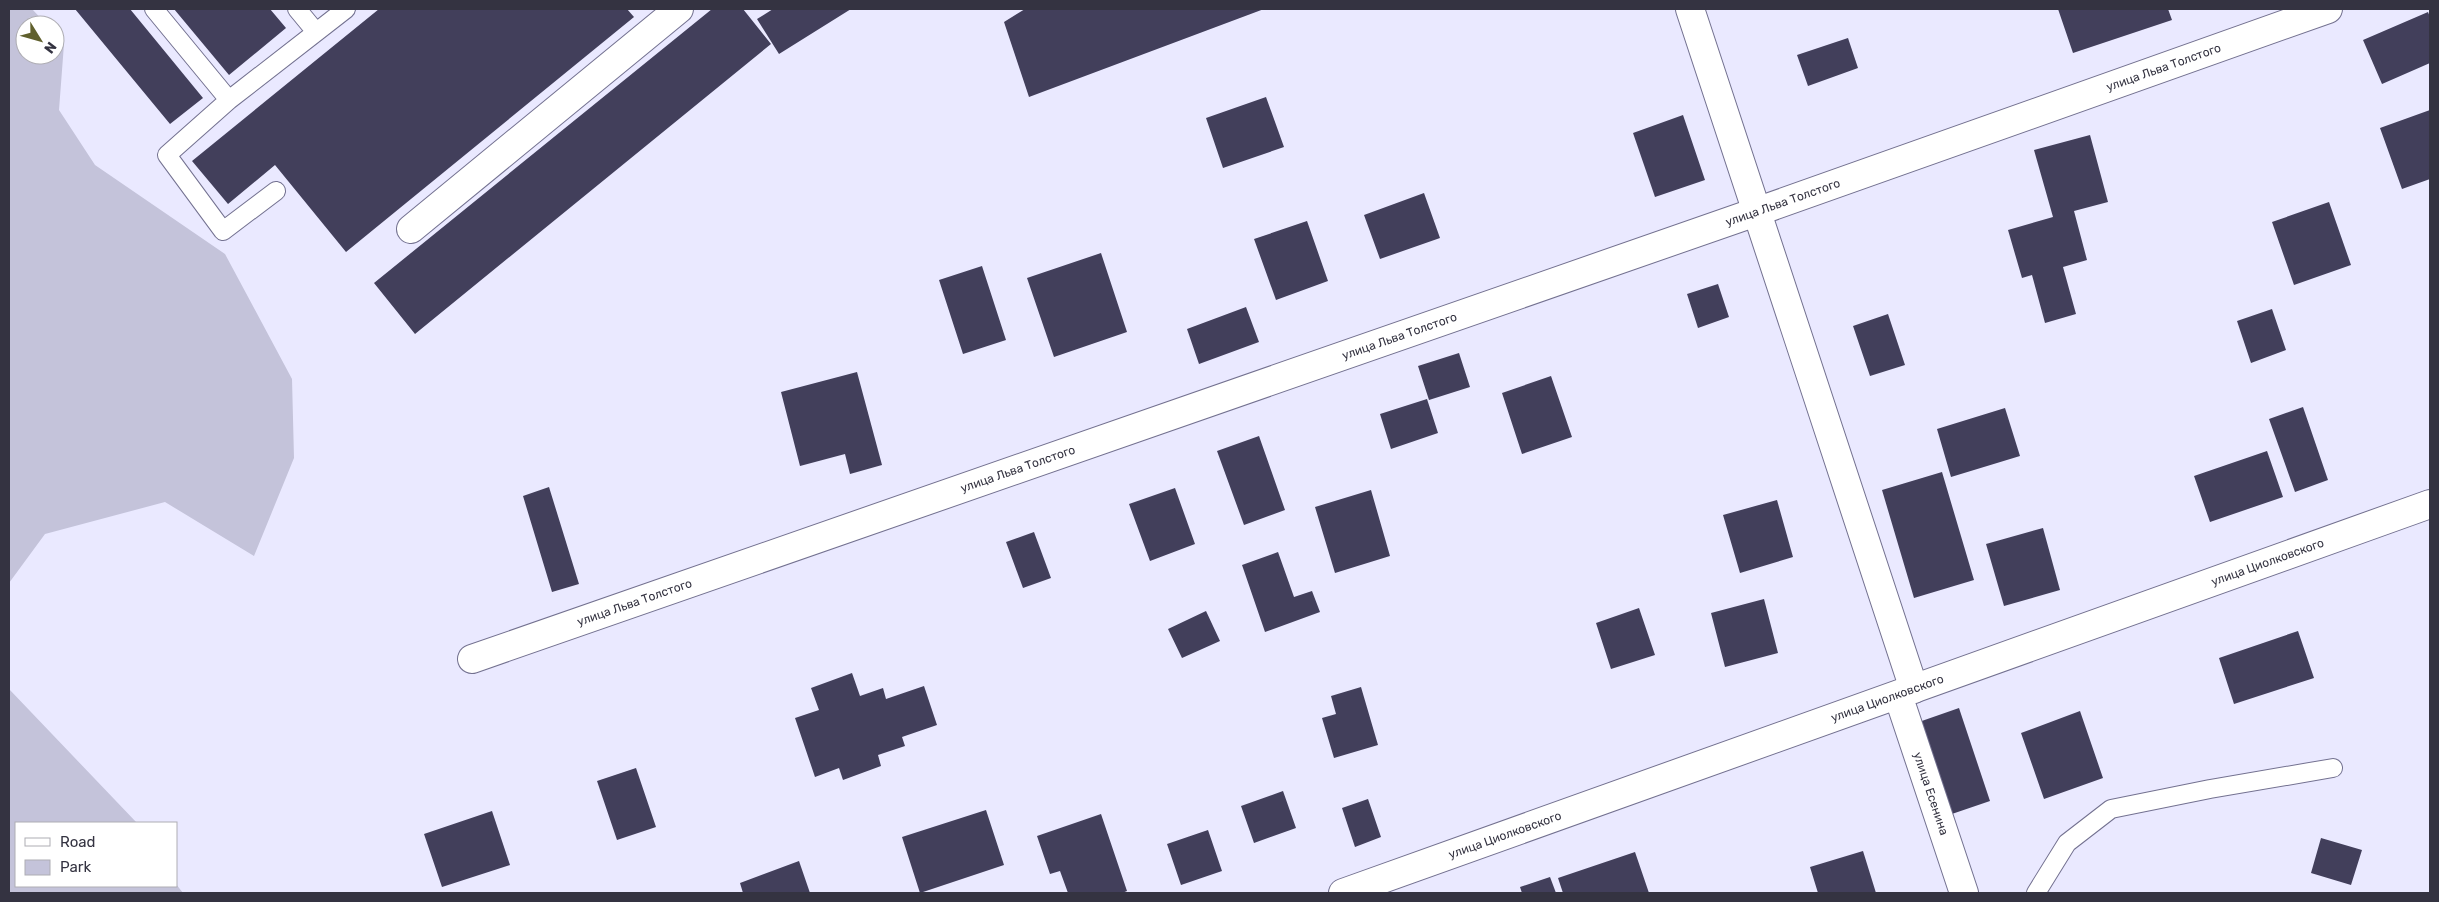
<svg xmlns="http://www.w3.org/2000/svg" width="2439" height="902" font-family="Rubik,sans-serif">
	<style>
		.green { fill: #c4c3da }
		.building { fill: #423f5b }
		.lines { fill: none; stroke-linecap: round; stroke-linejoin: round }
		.service-casing { stroke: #737190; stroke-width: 20 }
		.minor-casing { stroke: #737190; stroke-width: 30 }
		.service { stroke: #fff; stroke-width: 18 }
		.minor { stroke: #fff; stroke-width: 28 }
		.labels { text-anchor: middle; stroke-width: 5; stroke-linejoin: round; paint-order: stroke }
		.street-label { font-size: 12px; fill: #343341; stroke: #fff }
	</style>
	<rect width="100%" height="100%" fill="#eae9ff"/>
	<!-- green -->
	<path class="green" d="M 9,9 L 32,9 L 47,25 L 25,25 L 25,55 L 55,55 L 55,34 L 64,44 L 59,110 L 95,165 L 225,254 L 292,379 L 294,458 L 254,556 L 165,502 L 45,534 L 9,583 Z
		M 9,689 L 137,823 L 16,823 L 16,886 L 176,886 L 176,884 L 183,893 L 9,893 Z"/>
	<!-- building -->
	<path class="building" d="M 75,9 L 130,9 L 203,98 L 170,124 Z
		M 174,9 L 270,9 L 286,28 L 229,75 Z
		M 379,9 L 627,9 L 634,17 L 346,252 L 275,165 L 228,204 L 192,161 Z
		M 712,9 L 743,9 L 771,44 L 415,334 L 374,283 Z
		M 773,9 L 851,9 L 779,54 L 757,19 Z
		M 1025,9 L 1264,9 L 1029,97 L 1004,22 Z
		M 2058,9 L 2168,9 L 2172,20 L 2073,53 Z
		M 2428,12 L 2430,17 L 2430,63 L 2382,84 L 2363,40 Z
		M 1848,38 L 1858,68 L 1808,86 L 1797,55 Z
		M 1266,97 L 1284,147 L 1223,168 L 1206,118 Z
		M 2430,110 L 2430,179 L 2402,189 L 2380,128 Z
		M 1683,115 L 1705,180 L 1655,197 L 1633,133 Z
		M 2090,135 L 2108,202 L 2074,211 L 2087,260 L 2063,267 L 2076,314 L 2045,323 L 2032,275 L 2022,278 L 2008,230 L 2053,217 L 2034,150 Z
		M 1424,193 L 1440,238 L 1380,259 L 1364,215 Z
		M 2329,202 L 2351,265 L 2294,285 L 2272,222 Z
		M 1307,221 L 1328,281 L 1276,300 L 1254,239 Z
		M 1101,253 L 1127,332 L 1054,357 L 1027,278 Z
		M 982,266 L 1006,340 L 963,354 L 939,280 Z
		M 1718,284 L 1729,317 L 1698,328 L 1687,294 Z
		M 1246,307 L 1259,342 L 1199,364 L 1187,329 Z
		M 2272,309 L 2286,350 L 2251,363 L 2237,321 Z
		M 1888,314 L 1905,365 L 1870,376 L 1853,326 Z
		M 1459,353 L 1470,387 L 1429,400 L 1418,366 Z
		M 857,372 L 882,465 L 850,474 L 845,454 L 800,466 L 781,392 Z
		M 1551,376 L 1572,437 L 1522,454 L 1502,393 Z
		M 1427,399 L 1438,433 L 1391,449 L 1380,414 Z
		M 2303,407 L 2328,480 L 2295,492 L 2269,419 Z
		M 2005,408 L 2020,456 L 1951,477 L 1937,429 Z
		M 1259,436 L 1285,510 L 1244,525 L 1217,451 Z
		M 2267,451 L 2283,497 L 2210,522 L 2194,476 Z
		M 1942,472 L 1974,580 L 1914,598 L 1882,490 Z
		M 549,487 L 579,584 L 552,592 L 523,496 Z
		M 1175,488 L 1195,544 L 1150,561 L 1129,504 Z
		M 1371,490 L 1390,556 L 1335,573 L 1315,507 Z
		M 1777,500 L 1793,557 L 1740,573 L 1723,515 Z
		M 2043,528 L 2060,590 L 2004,606 L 1986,544 Z
		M 1034,532 L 1051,578 L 1023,588 L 1006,542 Z
		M 1278,552 L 1294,597 L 1312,591 L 1320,612 L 1265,632 L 1242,565 Z
		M 1764,599 L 1778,653 L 1725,667 L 1711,613 Z
		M 1639,608 L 1655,655 L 1611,669 L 1596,623 Z
		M 1206,611 L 1220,641 L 1182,658 L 1168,629 Z
		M 2298,631 L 2314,678 L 2234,704 L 2219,658 Z
		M 852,673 L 860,696 L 883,688 L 886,699 L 924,686 L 937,725 L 902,737 L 905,746 L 878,755 L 881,766 L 843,780 L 839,768 L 815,777 L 795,718 L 819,710 L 811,688 Z
		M 1361,687 L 1378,745 L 1334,758 L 1322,718 L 1336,714 L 1331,696 Z
		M 1959,708 L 1990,801 L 1946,816 L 1916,723 Z
		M 2080,711 L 2103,778 L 2044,799 L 2021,733 Z
		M 636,768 L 656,827 L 617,840 L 597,781 Z
		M 1283,791 L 1296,828 L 1254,843 L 1241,806 Z
		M 1368,799 L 1381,837 L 1355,847 L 1342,808 Z
		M 986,810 L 1004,865 L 920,893 L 902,837 Z
		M 492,811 L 510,865 L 442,887 L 424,834 Z
		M 1101,814 L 1127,891 L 1122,893 L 1068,893 L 1060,871 L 1050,874 L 1037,836 Z
		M 1208,830 L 1222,871 L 1181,885 L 1167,844 Z
		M 2321,838 L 2362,850 L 2351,885 L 2311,873 Z
		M 1863,851 L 1876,893 L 1818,893 L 1810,867 Z
		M 1635,852 L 1649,893 L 1563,893 L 1558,878 Z
		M 799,861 L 810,893 L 743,893 L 740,883 Z
		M 1550,877 L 1556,893 L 1522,893 L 1520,887 Z"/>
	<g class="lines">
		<defs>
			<path id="service" d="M 154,9 L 229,100
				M 297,9 L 316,32
				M 276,191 L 223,231 L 167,155 L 229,100 L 346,9
				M 2036,893 L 2067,843 L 2111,809 L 2210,789 L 2333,768"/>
			<g id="minor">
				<path d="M 1690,9 L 1914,689"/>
				<path d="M 411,229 L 679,9"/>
				<path id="s1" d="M 472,659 L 1756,212 L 2328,9"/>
				<path id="s2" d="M 1898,695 L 1964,893"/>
				<path id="s3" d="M 1343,893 L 2430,504"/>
			</g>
		</defs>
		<!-- service casing -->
		<use href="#service" class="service-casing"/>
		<!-- minor casing -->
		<use href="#minor" class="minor-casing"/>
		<!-- service -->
		<use href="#service" class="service"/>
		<!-- minor -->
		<use href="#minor" class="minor"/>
	</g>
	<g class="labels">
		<!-- street labels -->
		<g class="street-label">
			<text dy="4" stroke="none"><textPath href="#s1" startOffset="1792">улица Льва Толстого</textPath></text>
			<text dy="4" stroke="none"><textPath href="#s1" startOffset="1388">улица Льва Толстого</textPath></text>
			<text dy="4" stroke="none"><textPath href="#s1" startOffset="982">улица Льва Толстого</textPath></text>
			<text dy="4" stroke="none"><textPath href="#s1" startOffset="578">улица Льва Толстого</textPath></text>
			<text dy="4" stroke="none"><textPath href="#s3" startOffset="982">улица Циолковского</textPath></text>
			<text dy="4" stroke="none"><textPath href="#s1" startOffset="172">улица Льва Толстого</textPath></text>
			<text dy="4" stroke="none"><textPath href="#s3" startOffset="578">улица Циолковского</textPath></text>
			<text dy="4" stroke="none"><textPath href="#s2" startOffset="104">улица Есенина</textPath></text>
			<text dy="4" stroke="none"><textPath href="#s3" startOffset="172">улица Циолковского</textPath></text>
		</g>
	</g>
	<!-- border -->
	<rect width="2439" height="902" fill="none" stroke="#343341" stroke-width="20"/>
	<!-- legend -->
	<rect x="15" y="822" width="162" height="65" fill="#ffffff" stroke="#aeadb3"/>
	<rect x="25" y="838" width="25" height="8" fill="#ffffff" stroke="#aeadb3"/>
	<text x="60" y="847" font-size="15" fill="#343341">Road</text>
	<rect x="25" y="860" width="25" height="15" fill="#c4c3da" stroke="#aeadb3"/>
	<text x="60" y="872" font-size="15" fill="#343341">Park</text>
	<!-- north arrow -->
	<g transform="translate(40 40) rotate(127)"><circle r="24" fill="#ffffff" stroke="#aeadb3"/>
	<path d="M0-4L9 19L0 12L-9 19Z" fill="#60602d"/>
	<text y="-8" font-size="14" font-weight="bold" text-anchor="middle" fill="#343341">N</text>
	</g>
</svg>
